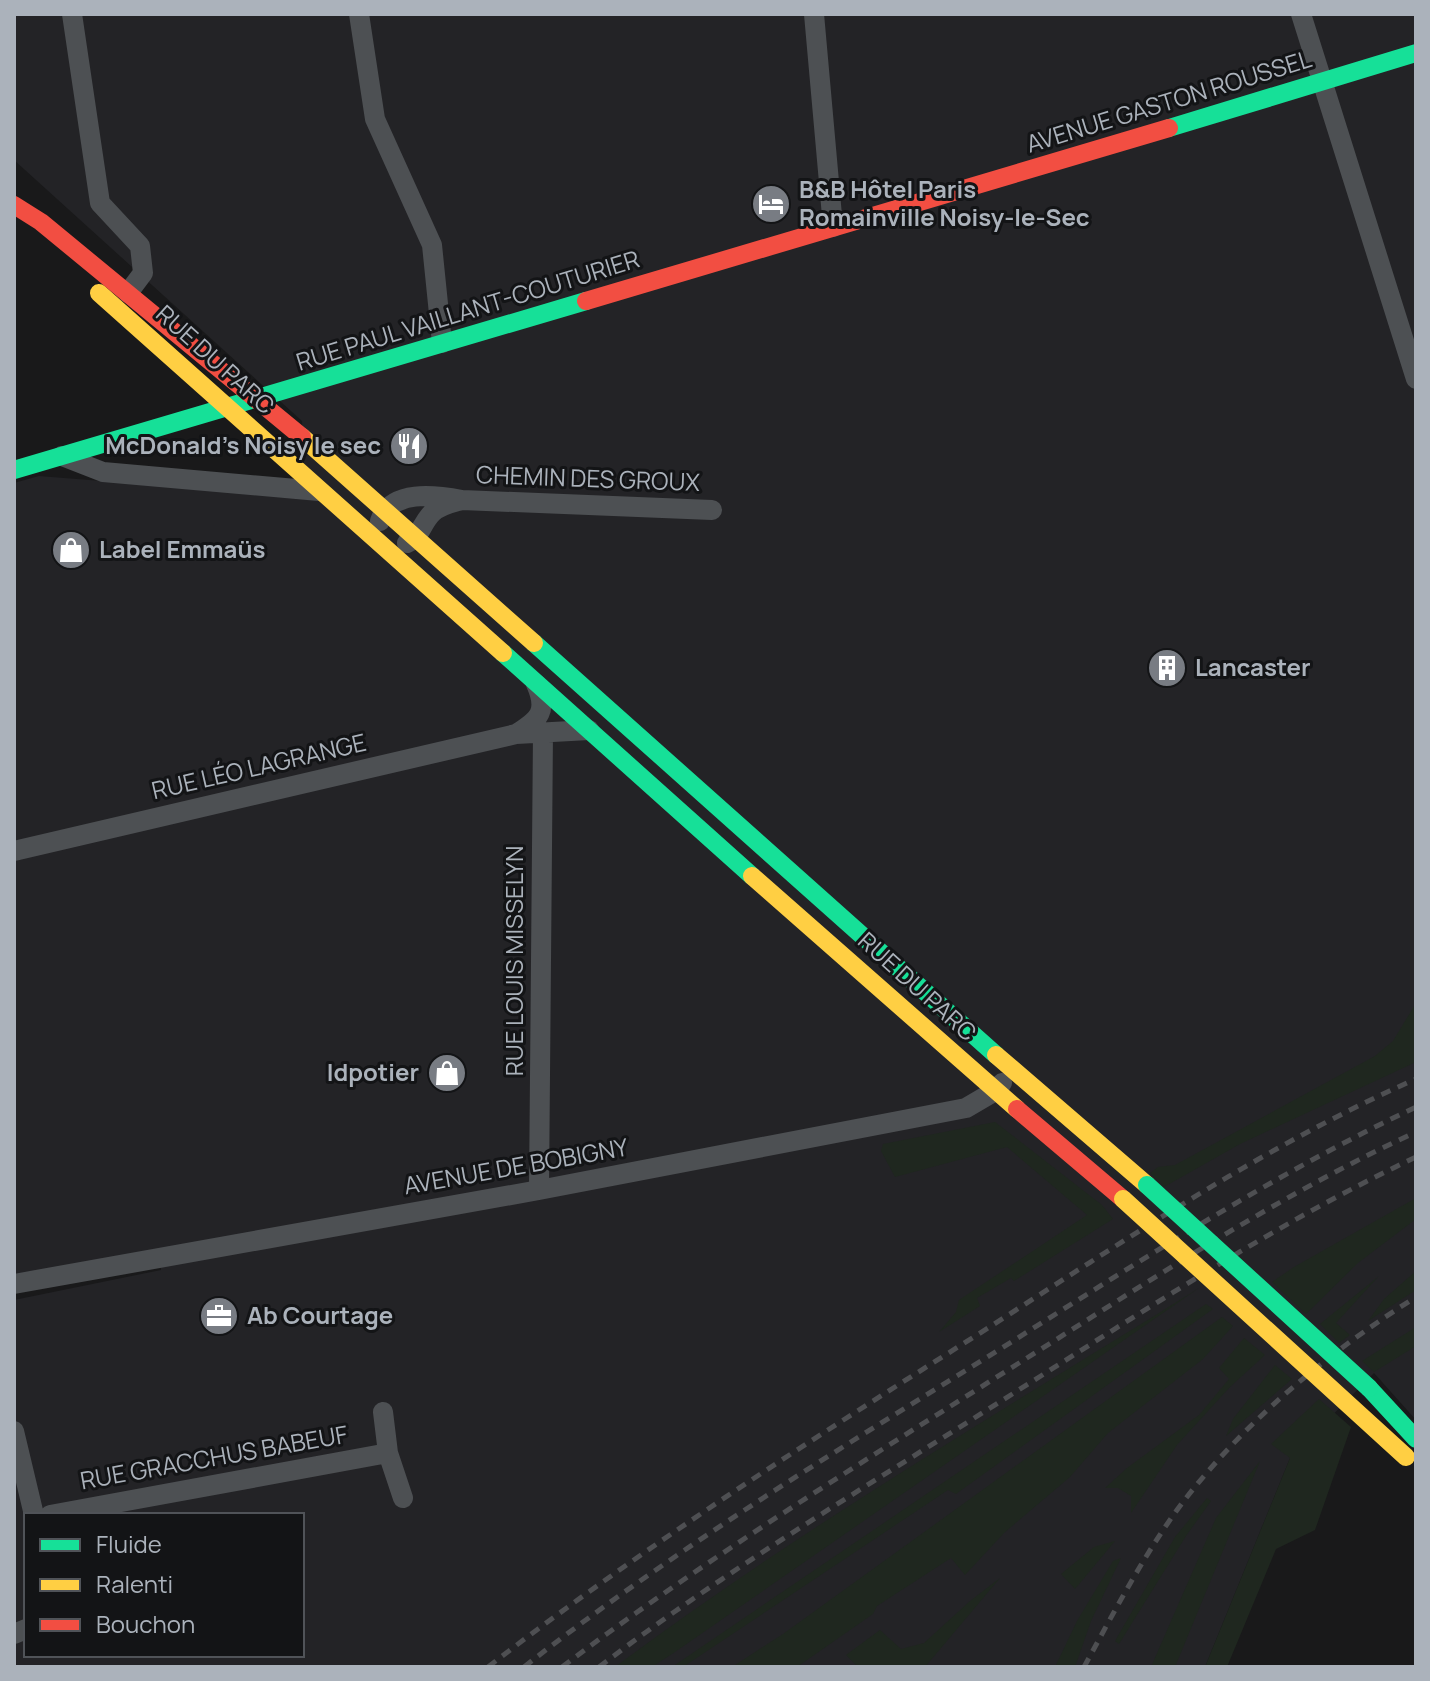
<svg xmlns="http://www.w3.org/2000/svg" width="1430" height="1681" font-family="Manrope,sans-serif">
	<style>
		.built { fill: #232326; fill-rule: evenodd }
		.green { fill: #1f271f }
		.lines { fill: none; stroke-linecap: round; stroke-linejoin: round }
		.street { stroke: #4d5053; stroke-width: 20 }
		.fast { stroke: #16e098; stroke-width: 18 }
		.slow { stroke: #ffcf43; stroke-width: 18 }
		.jam { stroke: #f24e42; stroke-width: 18 }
		.rail { stroke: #4e4f52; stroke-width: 5; stroke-dasharray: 10 8; stroke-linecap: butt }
		.fast-bridge { stroke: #16e098; stroke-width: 18 }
		.slow-bridge { stroke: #ffcf43; stroke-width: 18 }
		.labels { text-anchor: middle; stroke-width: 6; stroke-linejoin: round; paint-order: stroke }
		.street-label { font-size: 24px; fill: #abb2bb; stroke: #131416 }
		.poi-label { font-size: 24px; font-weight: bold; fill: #abb2bb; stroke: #131416; text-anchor: start }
	</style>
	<rect width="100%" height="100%" fill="#19191a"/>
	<!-- built -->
	<path class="built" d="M 14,14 L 1416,14 L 1416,1420 L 1374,1373 L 1290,1458 L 1205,1667 L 14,1667 L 14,1300 L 161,1270 L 160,1251 L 14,1278 L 14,483 L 39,476 L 305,497 L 302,421 L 14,160 ZM 26,1515 L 302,1515 L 302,1655 L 26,1655 Z"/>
	<!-- green -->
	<path class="green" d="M 1416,1003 L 1416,1062 L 1240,1144 L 1164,1187 L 1150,1173 L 1158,1167 L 1175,1165 L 1375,1056 L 1393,1041 Z
		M 995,1122 L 1102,1205 L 1113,1219 L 1014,1281 L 1011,1278 L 977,1298 L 980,1306 L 939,1332 L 956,1312 L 959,1300 L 1087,1215 L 1007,1147 L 895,1177 L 881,1151 L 883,1144 Z
		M 1416,1198 L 1416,1219 L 1358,1263 L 1306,1314 L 1272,1282 L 1294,1267 Z
		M 1416,1271 L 1416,1290 L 1368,1321 L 1384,1299 Z
		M 1379,1276 L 1336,1323 L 1350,1335 L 1339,1343 L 1320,1324 Z
		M 1199,1288 L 675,1652 L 652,1667 L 615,1667 C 801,1528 1002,1411 1199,1288 Z
		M 1206,1304 L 1213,1309 L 956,1494 L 948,1490 L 683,1667 L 672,1667 Z
		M 1222,1317 L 1233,1326 L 1203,1359 L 1108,1433 L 1070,1477 L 1004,1533 L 965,1575 L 951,1558 L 877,1606 L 873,1614 L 797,1667 L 732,1667 L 783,1634 Z
		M 1416,1327 L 1416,1346 L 1374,1372 L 1362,1361 Z
		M 1244,1338 L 1265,1355 L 1230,1387 L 1177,1445 L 1131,1513 L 1131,1496 L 1118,1488 L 1105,1488 L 1127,1468 L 1199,1415 L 1229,1379 L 1219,1368 Z
		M 1275,1365 L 1292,1379 L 1226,1436 L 1233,1419 Z
		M 1319,1399 L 1351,1427 L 1315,1530 L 1276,1549 L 1227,1667 L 1205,1667 L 1290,1458 L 1271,1444 Z
		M 1260,1461 L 1175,1667 L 1151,1667 L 1216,1518 Z
		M 1207,1498 L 1211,1501 L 1186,1536 L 1119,1644 L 1115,1641 L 1175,1537 Z
		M 1115,1541 L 1075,1589 L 1061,1574 L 1094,1547 Z
		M 1121,1558 L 1091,1621 L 1075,1667 L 1055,1667 L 1077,1621 L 1113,1561 Z
		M 1000,1578 L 925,1667 L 858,1667 L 846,1655 L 880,1630 L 901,1649 L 924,1643 L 970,1601 Z"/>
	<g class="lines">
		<!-- street -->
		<path class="street" d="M 72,14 L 100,203 L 140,246 L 143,273 L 128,293
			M 359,14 L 375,119 L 432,245 L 442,343
			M 814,14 L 833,227
			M 1301,14 L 1416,379
			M 62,456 L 103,472 L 319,491
			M 380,521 C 391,489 435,495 462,500 L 712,510
			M 407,543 C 421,537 421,524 432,513 C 440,505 451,503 462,500
			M 516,734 C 540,719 548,711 536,684
			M 14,851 L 516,734 L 589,730
			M 539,1190 L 543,733
			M 14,1284 L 539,1190 L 966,1108 L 995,1091 L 1002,1083
			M 383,1412 L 388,1453 L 403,1498
			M 14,1431 L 34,1515
			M 50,1515 L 388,1453
			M 14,1634 L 26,1629"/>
		<!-- fast -->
		<path class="fast" d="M 1169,128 L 1416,53
			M 14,470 L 586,301
			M 534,643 L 996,1055
			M 503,653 L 752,876
			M 1369,1388 L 1416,1439"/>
		<!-- slow -->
		<path class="slow" d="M 99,293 L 503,653
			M 302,437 L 534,643
			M 752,876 L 1017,1109
			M 996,1055 L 1147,1185"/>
		<!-- jam -->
		<path class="jam" d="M 14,205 L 41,222 L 302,437
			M 586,301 L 1169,128
			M 1017,1109 L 1123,1199"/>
		<!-- rail -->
		<path class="rail" d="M 488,1667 C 647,1544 817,1436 988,1328 C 1127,1239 1264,1146 1416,1079
			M 524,1667 C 673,1550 836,1451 997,1351 C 1134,1265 1270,1176 1416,1107
			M 562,1667 C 708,1557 864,1461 1019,1363 C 1148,1282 1277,1196 1416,1132
			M 599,1667 C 726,1570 864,1488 998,1403 C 1135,1317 1270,1226 1416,1157
			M 1084,1667 C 1113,1614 1141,1560 1177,1510 C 1240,1425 1327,1353 1416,1297"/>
		<!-- fast-bridge -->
		<path class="fast-bridge" d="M 1147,1185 L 1369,1388"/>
		<!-- slow-bridge -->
		<path class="slow-bridge" d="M 1123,1199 L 1406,1457"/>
	</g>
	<!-- icons -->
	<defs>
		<symbol id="hotel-disc" viewBox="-11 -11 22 22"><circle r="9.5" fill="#787c83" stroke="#131416"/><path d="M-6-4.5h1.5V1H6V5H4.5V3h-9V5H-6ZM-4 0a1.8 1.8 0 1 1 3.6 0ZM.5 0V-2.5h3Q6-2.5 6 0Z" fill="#fff"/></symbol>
		<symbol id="restaurant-disc" viewBox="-11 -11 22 22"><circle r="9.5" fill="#787c83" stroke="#131416"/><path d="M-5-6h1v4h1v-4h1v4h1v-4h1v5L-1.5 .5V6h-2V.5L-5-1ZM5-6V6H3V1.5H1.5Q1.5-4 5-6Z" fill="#fff"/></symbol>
		<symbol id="shop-disc" viewBox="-11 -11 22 22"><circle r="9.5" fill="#787c83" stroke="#131416"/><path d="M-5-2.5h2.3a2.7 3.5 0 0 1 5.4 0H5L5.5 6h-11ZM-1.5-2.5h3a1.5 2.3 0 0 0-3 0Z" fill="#fff"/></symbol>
		<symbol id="building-disc" viewBox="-11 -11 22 22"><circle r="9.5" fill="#787c83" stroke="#131416"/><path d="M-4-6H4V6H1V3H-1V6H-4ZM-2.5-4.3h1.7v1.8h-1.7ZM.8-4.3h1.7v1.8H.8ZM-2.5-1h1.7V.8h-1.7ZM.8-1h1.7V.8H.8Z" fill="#fff"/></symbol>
		<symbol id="office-disc" viewBox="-11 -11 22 22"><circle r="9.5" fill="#787c83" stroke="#131416"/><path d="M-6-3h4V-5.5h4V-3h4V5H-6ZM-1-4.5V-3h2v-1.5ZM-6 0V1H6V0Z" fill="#fff"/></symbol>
	</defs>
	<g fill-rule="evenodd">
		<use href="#hotel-disc" x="749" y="182" width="44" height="44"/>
		<use href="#restaurant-disc" x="387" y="424" width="44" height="44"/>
		<use href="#shop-disc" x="49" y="528" width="44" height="44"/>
		<use href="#building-disc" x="1145" y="646" width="44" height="44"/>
		<use href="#shop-disc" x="425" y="1051" width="44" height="44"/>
		<use href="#office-disc" x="197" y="1294" width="44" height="44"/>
	</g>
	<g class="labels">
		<!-- street labels -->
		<g class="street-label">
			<text transform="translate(1169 102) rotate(-17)" y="8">AVENUE GASTON ROUSSEL</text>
			<text transform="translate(468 311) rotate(-17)" y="8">RUE PAUL VAILLANT-COUTURIER</text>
			<text transform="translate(215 360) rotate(42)" y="8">RUE DU PARC</text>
			<text transform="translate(588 479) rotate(2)" y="8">CHEMIN DES GROUX</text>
			<text transform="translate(259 767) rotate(-13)" y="8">RUE LÉO LAGRANGE</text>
			<text transform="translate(515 961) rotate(-90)" y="8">RUE LOUIS MISSELYN</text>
			<text transform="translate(917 987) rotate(42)" y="8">RUE DU PARC</text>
			<text transform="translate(516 1167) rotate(-10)" y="8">AVENUE DE BOBIGNY</text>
			<text transform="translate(214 1458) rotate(-10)" y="8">RUE GRACCHUS BABEUF</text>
		</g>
		<!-- poi labels -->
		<g class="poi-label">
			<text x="799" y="198">B&amp;B Hôtel Paris<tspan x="799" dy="28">Romainville Noisy-le-Sec</tspan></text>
			<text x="381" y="454" text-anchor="end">McDonald's Noisy le sec</text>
			<text x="99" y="558">Label Emmaüs</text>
			<text x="1195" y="676">Lancaster</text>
			<text x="419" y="1081" text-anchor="end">Idpotier</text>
			<text x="247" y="1324">Ab Courtage</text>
		</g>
	</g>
	<!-- border -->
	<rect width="1430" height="1681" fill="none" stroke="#abb2bb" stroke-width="32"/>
	<!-- legend -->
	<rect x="24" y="1513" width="280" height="144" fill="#131416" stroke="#505358" stroke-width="2"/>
	<rect x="40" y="1539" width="40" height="12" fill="#16e098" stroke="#505358" stroke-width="2"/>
	<text x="96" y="1553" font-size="24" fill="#abb2bb">Fluide</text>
	<rect x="40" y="1579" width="40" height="12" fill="#ffcf43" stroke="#505358" stroke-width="2"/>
	<text x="96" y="1593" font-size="24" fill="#abb2bb">Ralenti</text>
	<rect x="40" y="1619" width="40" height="12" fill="#f24e42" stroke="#505358" stroke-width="2"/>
	<text x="96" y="1633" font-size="24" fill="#abb2bb">Bouchon</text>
</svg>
